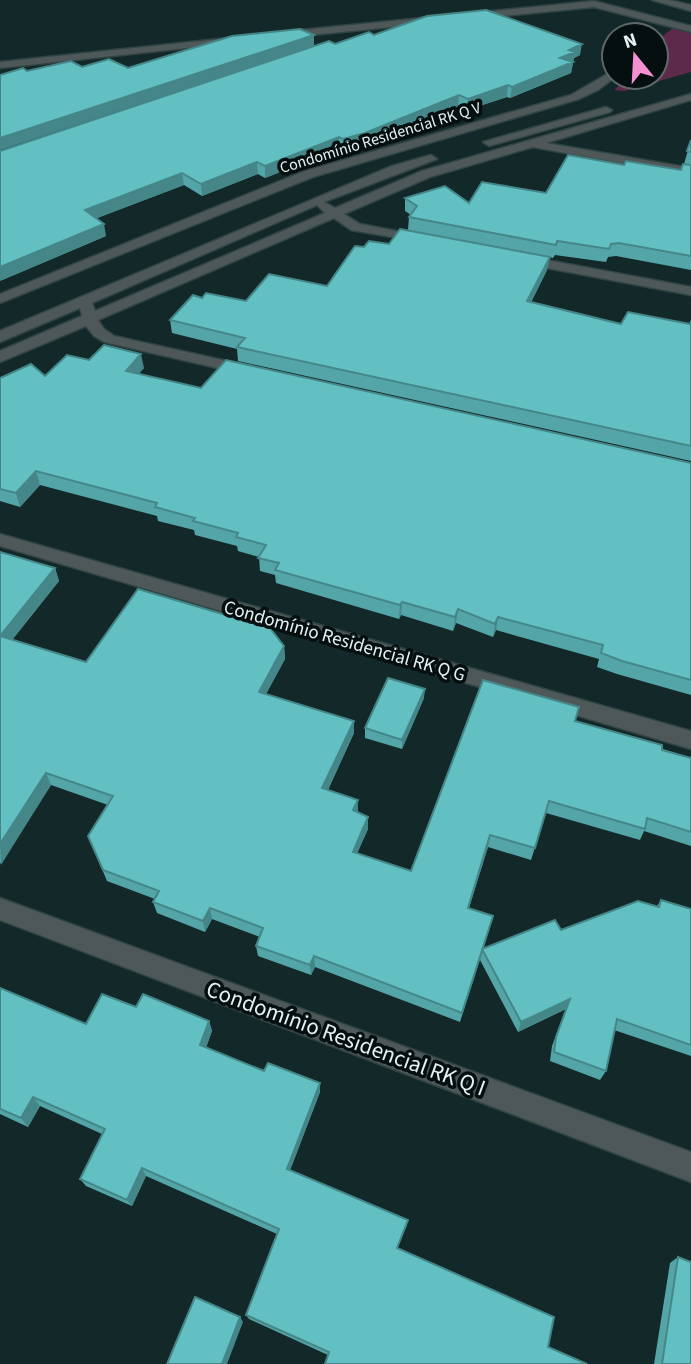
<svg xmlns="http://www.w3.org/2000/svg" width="691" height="1364" font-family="'Source Sans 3',sans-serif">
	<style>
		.green { fill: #5e2a4c }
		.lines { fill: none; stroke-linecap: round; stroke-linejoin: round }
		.minor-casing { stroke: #304444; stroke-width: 3 }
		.minor { fill: #4f5858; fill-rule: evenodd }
		.wall { fill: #54a5a7 }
		.shaded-wall { fill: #458688 }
		.building { fill: #62c0c2; stroke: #458688; stroke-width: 2 }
		.labels { text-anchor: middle; stroke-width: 7; stroke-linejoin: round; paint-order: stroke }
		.far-street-label { font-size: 16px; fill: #e5f1f1; stroke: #060f0f }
		.street-label { font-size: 19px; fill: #e5f1f1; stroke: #060f0f }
		.near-street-label { font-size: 23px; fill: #e5f1f1; stroke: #060f0f }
	</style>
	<rect width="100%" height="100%" fill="#132828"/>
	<!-- green -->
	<path class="green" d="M 673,28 L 691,33 L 691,72 L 624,91 L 614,90 L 628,77 L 656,77 L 656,53 L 667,44 L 660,38 Z"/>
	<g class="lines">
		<defs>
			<path id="minor" d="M 652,0 L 669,0 L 691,5 L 691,11 Z
				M 594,1 L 691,26 L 691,32 L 594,7 L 281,38 L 276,35 L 281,32 Z
				M 239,37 L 244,40 L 243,42 L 0,68 L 0,62 Z
				M 614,70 L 615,77 L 598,90 L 579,99 L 313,177 L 0,303 L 0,294 L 305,171 L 571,95 Z
				M 691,94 L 691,100 L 546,143 L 691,168 L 691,176 L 533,147 L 430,177 L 344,214 L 360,224 L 428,237 L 428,243 L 351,230 L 334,218 L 98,320 L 104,329 L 114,336 L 254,367 L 256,370 L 254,373 L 248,375 L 104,342 L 94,336 L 86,326 L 0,362 L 0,351 L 82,316 L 80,308 L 0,342 L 0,331 L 392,166 L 431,155 L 437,159 L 324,202 L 335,208 L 422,171 ZM 317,205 L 325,213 L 95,311 L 92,303 Z
				M 606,107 L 612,110 L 610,112 L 489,146 L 483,142 Z
				M 520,255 L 691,287 L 691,295 L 515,262 L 513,259 Z
				M 0,534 L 691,731 L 691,749 L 0,546 Z
				M 0,898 L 691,1152 L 691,1182 L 0,920 Z"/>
		</defs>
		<!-- minor casing -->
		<use href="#minor" class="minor-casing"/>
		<!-- minor -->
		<use href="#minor" class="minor"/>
	</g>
	<!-- wall -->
	<path class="wall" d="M 374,35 L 580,55 L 574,58 L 571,73 L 510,98 L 507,97 L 467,110 L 458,107 L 365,145 L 343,151 L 339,149 L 265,178 L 258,174 L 202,196 L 184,185 L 97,218 L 106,236 L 0,281 L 335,44 Z
		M 691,140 L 691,270 L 616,256 L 608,257 L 606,262 L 555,255 L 553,258 L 549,257 L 547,270 L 531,302 L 621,324 L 690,324 L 691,321 L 691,461 L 238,361 L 237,349 L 172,333 L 170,320 L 202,298 L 246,301 L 327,286 L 364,247 L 389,244 L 408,230 L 409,217 L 411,215 L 405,211 L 405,198 L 469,203 L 546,193 L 624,165 L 681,170 L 684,164 Z
		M 89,360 L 144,368 L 138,374 L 201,388 L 691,463 L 691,695 L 617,674 L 597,667 L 599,659 L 496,630 L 493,637 L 456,623 L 453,631 L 401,615 L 399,619 L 276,583 L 275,575 L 260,571 L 259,557 L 238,551 L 237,546 L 195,535 L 194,530 L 158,521 L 157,516 L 40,485 L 20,507 L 0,501 L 0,378 L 45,376 Z
		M 0,552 L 55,568 L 59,581 L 12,640 L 86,662 L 284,646 L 285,659 L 266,694 L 354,733 L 328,790 L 357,812 L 368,829 L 357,853 L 411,871 L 575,721 L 691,758 L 691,846 L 644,831 L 640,840 L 546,813 L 531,860 L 488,847 L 469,908 L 490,927 L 483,949 L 657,906 L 661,900 L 691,909 L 691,1056 L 614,1030 L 606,1071 L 600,1080 L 550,1061 L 552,1046 L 566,1009 L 518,1032 L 480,960 L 481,956 L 460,1022 L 315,967 L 311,975 L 258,956 L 256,946 L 260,937 L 212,919 L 205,932 L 157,913 L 153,902 L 155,899 L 107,881 L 88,836 L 108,805 L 51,785 L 0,864 Z
		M 424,698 L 402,749 L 365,738 L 365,728 Z
		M 0,988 L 86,1024 L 136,1007 L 209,1021 L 212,1031 L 206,1048 L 320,1092 L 290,1170 L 407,1226 L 328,1355 L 249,1319 L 246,1315 L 277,1234 L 146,1176 L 132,1206 L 86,1186 L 80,1179 L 102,1134 L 40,1106 L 28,1127 L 0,1114 Z
		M 678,1257 L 691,1364 L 654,1364 L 670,1263 Z"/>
	<!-- shaded-wall -->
	<path class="shaded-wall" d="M 314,35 L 314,46 L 0,150 L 0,138 Z
		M 582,44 L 580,55 L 574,58 L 571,73 L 510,98 L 512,87 L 560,58 L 569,50 Z
		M 508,85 L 507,97 L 467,110 L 468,99 Z
		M 459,95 L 458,107 L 365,145 L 343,151 L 343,139 Z
		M 339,137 L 339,149 L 265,178 L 265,166 Z
		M 257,162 L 258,174 L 202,196 L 201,184 Z
		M 182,173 L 184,185 L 87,222 L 85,210 Z
		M 104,224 L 106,236 L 0,281 L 0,267 Z
		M 550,257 L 547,270 L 525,315 L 527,301 Z
		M 141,354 L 144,368 L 129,385 L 126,371 Z
		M 36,471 L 40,485 L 20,507 L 16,493 Z
		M 55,568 L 59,581 L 5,649 L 0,636 Z
		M 402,602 L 401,615 L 399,619 L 400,605 Z
		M 458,609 L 456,623 L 453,631 L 455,617 Z
		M 498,617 L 496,630 L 493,637 L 495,624 Z
		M 284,646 L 285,659 L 260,705 L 259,692 Z
		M 425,689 L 424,698 L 402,749 L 402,740 Z
		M 354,721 L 354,733 L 323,800 L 322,788 Z
		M 46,773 L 51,785 L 1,865 L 0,844 Z
		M 358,800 L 358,812 L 353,810 Z
		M 368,817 L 368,829 L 353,863 L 353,852 Z
		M 490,835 L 488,847 L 465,919 L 468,908 Z
		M 210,908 L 212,919 L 205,932 L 203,921 Z
		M 314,956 L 315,967 L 311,975 L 310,965 Z
		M 570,999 L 566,1009 L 518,1032 L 521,1022 Z
		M 209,1021 L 212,1031 L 203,1055 L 200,1045 Z
		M 320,1083 L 320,1092 L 288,1176 L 287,1169 Z
		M 33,1097 L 40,1106 L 28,1127 L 21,1118 Z
		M 142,1168 L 146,1176 L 132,1206 L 127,1200 Z
		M 240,1317 L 243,1322 L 227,1364 L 222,1364 Z"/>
	<!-- building -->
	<path class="building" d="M 486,10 L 582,44 L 569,50 L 575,52 L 560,58 L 573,62 L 512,87 L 508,85 L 468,99 L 459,95 L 365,133 L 343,139 L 339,137 L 265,166 L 257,162 L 201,184 L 182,173 L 85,210 L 104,224 L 0,267 L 0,151 L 329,41 L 335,44 L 369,32 L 374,35 L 427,16 Z
		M 300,29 L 314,35 L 0,138 L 0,75 L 23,68 L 27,71 L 71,61 L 82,67 L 109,59 L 128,68 L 232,36 Z
		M 691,140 L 691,152 L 687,151 Z
		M 568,155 L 624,165 L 626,161 L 681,170 L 683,164 L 691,165 L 691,256 L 619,243 L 611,244 L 609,249 L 557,241 L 556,245 L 409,217 L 417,206 L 405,198 L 445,186 L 469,203 L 482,182 L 546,193 Z
		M 400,229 L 550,257 L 527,301 L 621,324 L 628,312 L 690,324 L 691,321 L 691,446 L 237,347 L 245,338 L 170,320 L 193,295 L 202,298 L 206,293 L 246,301 L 269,274 L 327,286 L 355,246 L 364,247 L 369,241 L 389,244 Z
		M 104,345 L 141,354 L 126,371 L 201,388 L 226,360 L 691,463 L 691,680 L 622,661 L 601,653 L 603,645 L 498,617 L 495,624 L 458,609 L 455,617 L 402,602 L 400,605 L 275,570 L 279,563 L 258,558 L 266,545 L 236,537 L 238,533 L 193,521 L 195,518 L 155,507 L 157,503 L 36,471 L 16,493 L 0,489 L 0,378 L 31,364 L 45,376 L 67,355 L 89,360 Z
		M 0,552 L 55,568 L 0,636 Z
		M 138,589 L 270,628 L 284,646 L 259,692 L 354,721 L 322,788 L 358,800 L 353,810 L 368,817 L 353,852 L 411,871 L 483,680 L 579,707 L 575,721 L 662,745 L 662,750 L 691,758 L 691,832 L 647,818 L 645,829 L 549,801 L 535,848 L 490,835 L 468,908 L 493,916 L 462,1013 L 314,956 L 310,965 L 256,946 L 263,928 L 210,908 L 203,921 L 153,902 L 159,891 L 103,870 L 88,836 L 113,796 L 46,773 L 0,844 L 0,636 L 86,662 Z
		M 388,678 L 425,689 L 402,740 L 365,728 Z
		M 661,900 L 691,909 L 691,1045 L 617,1019 L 606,1071 L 554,1052 L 556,1037 L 570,999 L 521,1022 L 482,949 L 555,920 L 561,930 L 638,901 L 659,907 Z
		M 0,988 L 86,1024 L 102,994 L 136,1007 L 143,994 L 209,1021 L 200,1045 L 264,1071 L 268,1063 L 320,1083 L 287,1169 L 408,1220 L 397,1248 L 554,1317 L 548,1347 L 587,1364 L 325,1364 L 329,1352 L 246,1315 L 279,1229 L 142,1168 L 127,1200 L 80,1179 L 105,1129 L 33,1097 L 21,1118 L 0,1109 Z
		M 678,1257 L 691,1262 L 691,1364 L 662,1364 Z
		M 195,1297 L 240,1317 L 222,1364 L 167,1364 Z"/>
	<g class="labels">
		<!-- far-street labels -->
		<g class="far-street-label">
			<text transform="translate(380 137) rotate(-17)" y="6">Condomínio Residencial RK Q V</text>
		</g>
		<!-- street labels -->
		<g class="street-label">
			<text transform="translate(345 640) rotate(16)" y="7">Condomínio Residencial RK Q G</text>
		</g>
		<!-- near-street labels -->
		<g class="near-street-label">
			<text transform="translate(346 1038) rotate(20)" y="8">Condomínio Residencial RK Q I</text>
		</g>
	</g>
	<!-- north arrow -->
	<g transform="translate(635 56) rotate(342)"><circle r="33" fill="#060f0f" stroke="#5f6969" stroke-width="2"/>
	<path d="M0-5L12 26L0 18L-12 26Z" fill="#f590d1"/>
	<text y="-10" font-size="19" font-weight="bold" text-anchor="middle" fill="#e5f1f1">N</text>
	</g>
</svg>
